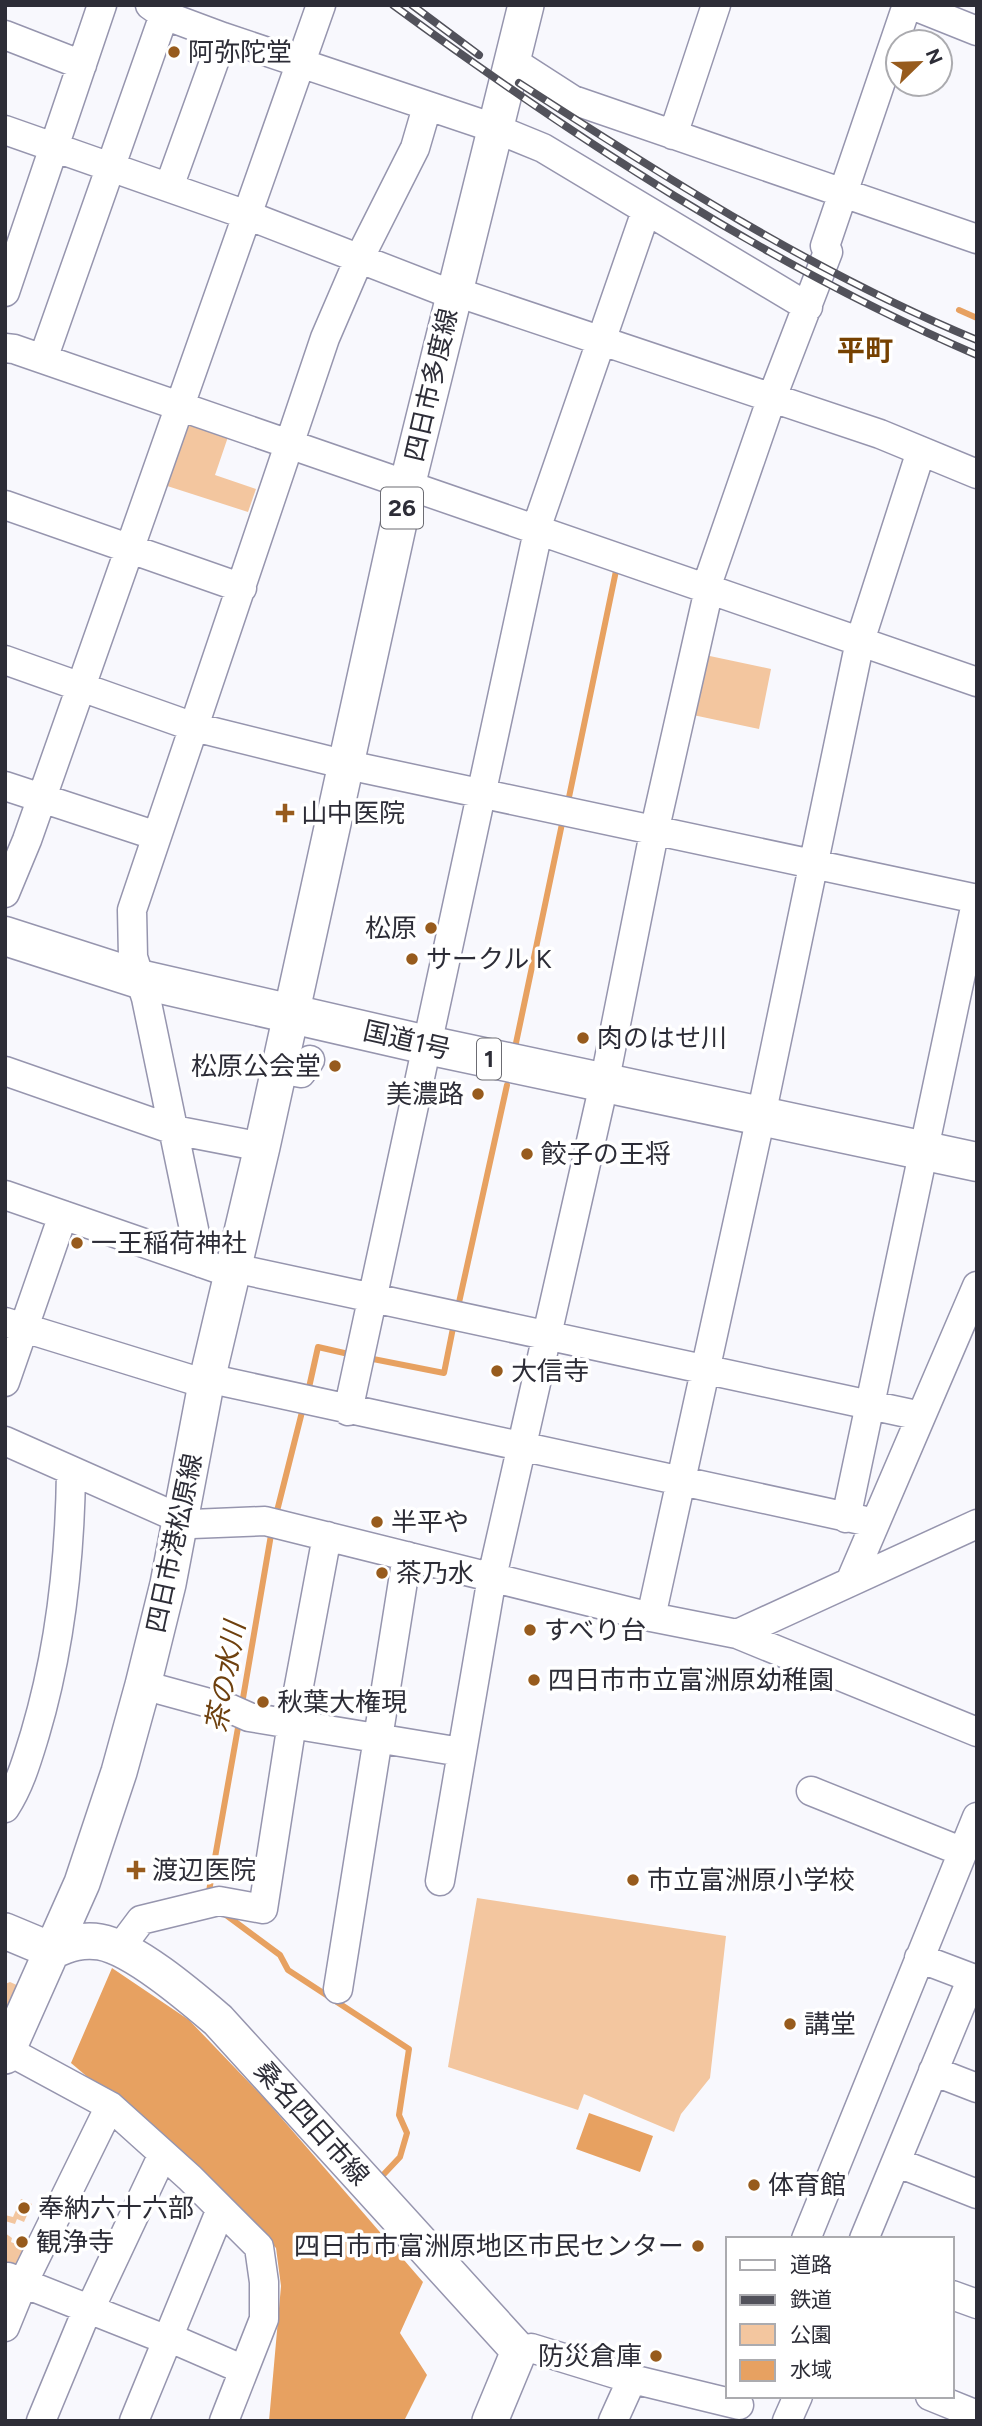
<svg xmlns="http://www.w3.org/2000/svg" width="982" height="2426" font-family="Figtree,'Noto Sans JP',sans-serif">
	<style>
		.green { fill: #f3c69f }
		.water { fill: #e7a161 }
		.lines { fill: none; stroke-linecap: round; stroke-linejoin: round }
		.stream { stroke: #e7a161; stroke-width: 6 }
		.minor-casing { stroke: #9695ae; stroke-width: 31 }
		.major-casing { stroke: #9695ae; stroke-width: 38 }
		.highway-casing { stroke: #9695ae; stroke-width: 41 }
		.minor { stroke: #fff; stroke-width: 28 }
		.major { stroke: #fff; stroke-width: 35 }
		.highway { stroke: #fff; stroke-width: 38 }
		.rail-casing { stroke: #52525b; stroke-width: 8 }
		.rail { stroke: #fff; stroke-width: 5; stroke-dasharray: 16; stroke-linecap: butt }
		.poi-dot { fill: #975b1d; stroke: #fff; stroke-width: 2.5 }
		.labels { text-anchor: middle; stroke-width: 7; stroke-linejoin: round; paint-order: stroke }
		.shield { fill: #fff; stroke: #6c6c73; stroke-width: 2 }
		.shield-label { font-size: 24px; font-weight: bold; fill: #2d2d37 }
		.poi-label { font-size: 26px; fill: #2d2d37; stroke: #fff; text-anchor: start }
		.street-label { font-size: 26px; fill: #2d2d37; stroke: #fff }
		.neighbourhood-label { font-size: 28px; font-weight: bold; fill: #764100; stroke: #fff }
		.water-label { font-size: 28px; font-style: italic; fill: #6e400e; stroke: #fff }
	</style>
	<rect width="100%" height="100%" fill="#f8f8fd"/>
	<!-- green -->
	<path class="green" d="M 182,419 L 229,434 L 215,475 L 256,489 L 248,512 L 161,484 Z
		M 705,655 L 771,669 L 759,729 L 693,715 Z
		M 477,1898 L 726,1936 L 710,2078 L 681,2114 L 674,2132 L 584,2094 L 578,2110 L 448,2067 Z
		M 10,1982 L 19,1986 L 5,2016 L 5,1984 Z
		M 21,2199 L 32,2204 L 24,2222 L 17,2219 L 15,2224 L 5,2221 L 5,2215 L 13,2217 Z
		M 5,2233 L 12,2238 L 11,2242 L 31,2251 L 22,2272 L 5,2266 Z"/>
	<!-- water -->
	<path class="water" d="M 112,1968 L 189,2020 L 265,2099 L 423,2282 L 400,2333 L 427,2375 L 404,2421 L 269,2421 L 281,2286 L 276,2248 L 201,2173 L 71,2063 Z
		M 589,2113 L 653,2136 L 640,2172 L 576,2149 Z"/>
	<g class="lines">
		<!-- stream -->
		<path class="stream" d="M 959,310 L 977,318
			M 568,802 L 617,566
			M 516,1043 L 563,819
			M 458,1307 L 507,1085
			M 368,1358 L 444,1373 L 454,1323
			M 308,1392 L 318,1347 L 353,1355
			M 276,1515 L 303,1408
			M 242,1704 L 272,1529
			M 208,1897 L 239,1722
			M 222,1912 L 280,1955 L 288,1970 L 409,2049 L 399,2115 L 407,2133 L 400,2157 L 384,2174"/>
		<defs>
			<path id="minor" d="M 150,5 L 164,15 L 223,37 L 494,128 L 543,148 L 808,307
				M 912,5 L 977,31
				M 5,35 L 82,65
				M 514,62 L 573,100 L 977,239
				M 5,130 L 247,215 L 453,295
				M 673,135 L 716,5
				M 169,187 L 223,37
				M 453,291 L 880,434 L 977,474
				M 5,292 L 102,5
				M 5,348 L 14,349 L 977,682
				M 43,359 L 164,15
				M 5,505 L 242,588
				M 536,529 L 646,211
				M 706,588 L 771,400 L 828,252 L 825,246 L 907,5
				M 5,660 L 194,727 L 343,764 L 977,899
				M 5,786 L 157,836
				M 5,893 L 27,840 L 321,5
				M 278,1069 L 301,1073 L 310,1060
				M 5,1071 L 174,1130 L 262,1147
				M 5,1195 L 216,1268
				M 201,1263 L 146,998 L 133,957 L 132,910 L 325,338 L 359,259 L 415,148 L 427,107
				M 234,1268 L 921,1416
				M 5,1322 L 206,1384
				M 207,1378 L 875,1523
				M 5,1382 L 63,1215
				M 348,1411 L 538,531
				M 5,1441 L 192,1524 L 265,1521 L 651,1617 L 737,1634 L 977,1732
				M 846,1518 L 977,898
				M 850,1582 L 977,1286
				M 651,1617 L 761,1116 L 860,641 L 921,451
				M 737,1634 L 977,1524
				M 143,1685 L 231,1709 L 249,1717 L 461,1752
				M 811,1791 L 963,1852
				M 5,1808 C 20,1785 27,1760 35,1734 C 60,1650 70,1559 71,1471
				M 440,1881 L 492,1577 L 604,1084 L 655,828 L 709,589
				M 120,1948 L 141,1920 L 219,1901 L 263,1909 L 292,1723 L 327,1536
				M 919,1958 L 977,1980
				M 338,1989 L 407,1556
				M 5,2049 L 110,2106 L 190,2178 L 259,2247 L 264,2282 L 264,2319 L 224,2421
				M 933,2071 L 977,2088
				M 896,2162 L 977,2194
				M 806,2239 L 977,1817
				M 864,2239 L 972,1978
				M 8,2277 L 167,2340
				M 952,2295 L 977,2304
				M 90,2309 L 163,2154
				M 5,2327 L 23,2283 L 110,2106
				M 168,2337 L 244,2370
				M 519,2351 L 531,2348 L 632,2379 L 739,2405
				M 930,2396 L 977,2415
				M 41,2421 L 87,2310
				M 134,2421 L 221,2209
				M 613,2421 L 632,2379
				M 787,2421 L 798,2396"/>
			<path id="major" d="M 5,1931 L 53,1951 C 68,1944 82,1939 100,1942 C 134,1948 191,1997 218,2020 L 519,2351 L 490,2421
				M 5,2056 L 82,1883 L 119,1772 L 143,1685 L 168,1584 L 206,1384 L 262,1147 L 407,486 L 526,5"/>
			<path id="highway" d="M 5,936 L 139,979 L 427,1045 L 977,1162"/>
		</defs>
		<!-- minor casing -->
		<use href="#minor" class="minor-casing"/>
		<!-- major casing -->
		<use href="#major" class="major-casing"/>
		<!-- highway casing -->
		<use href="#highway" class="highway-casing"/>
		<!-- minor -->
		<use href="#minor" class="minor"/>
		<!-- major -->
		<use href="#major" class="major"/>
		<!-- highway -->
		<use href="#highway" class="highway"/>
		<defs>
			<path id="rail" d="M 393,5 C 576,139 768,265 977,355
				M 412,5 L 479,55
				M 519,83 C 666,178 815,273 977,340"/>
		</defs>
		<!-- rail casing -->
		<use href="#rail" class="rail-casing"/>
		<!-- rail -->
		<use href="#rail" class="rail"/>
	</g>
	<!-- markers -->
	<g class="poi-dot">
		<circle cx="174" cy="52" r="7"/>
		<path d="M281.5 802.5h7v7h7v7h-7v7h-7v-7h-7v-7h7z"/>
		<circle cx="431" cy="928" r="7"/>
		<circle cx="412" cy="959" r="7"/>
		<circle cx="583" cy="1038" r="7"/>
		<circle cx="335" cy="1066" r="7"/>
		<circle cx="478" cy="1094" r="7"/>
		<circle cx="527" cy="1154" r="7"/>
		<circle cx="77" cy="1243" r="7"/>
		<circle cx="497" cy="1371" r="7"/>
		<circle cx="377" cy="1522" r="7"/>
		<circle cx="382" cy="1573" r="7"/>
		<circle cx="530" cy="1630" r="7"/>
		<circle cx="534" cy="1680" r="7"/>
		<circle cx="263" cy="1702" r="7"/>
		<path d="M132.5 1859.5h7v7h7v7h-7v7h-7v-7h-7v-7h7z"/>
		<circle cx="633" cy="1880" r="7"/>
		<circle cx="790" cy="2024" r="7"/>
		<circle cx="754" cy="2185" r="7"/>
		<circle cx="24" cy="2208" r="7"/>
		<circle cx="22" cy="2242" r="7"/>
		<circle cx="698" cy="2246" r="7"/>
		<circle cx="656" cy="2356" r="7"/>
	</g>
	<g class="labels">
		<!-- shield labels -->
		<g class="shield">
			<rect x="381" y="487.5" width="42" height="41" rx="5"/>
			<rect x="477" y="1038.5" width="24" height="41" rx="5"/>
		</g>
		<g class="shield-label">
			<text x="402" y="516">26</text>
			<text x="489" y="1067">1</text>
		</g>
		<!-- poi labels -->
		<g class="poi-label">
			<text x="188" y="61">阿弥陀堂</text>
			<text x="301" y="822">山中医院</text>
			<text x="417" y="937" text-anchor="end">松原</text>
			<text x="426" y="968">サークル K</text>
			<text x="597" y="1047">肉のはせ川</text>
			<text x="321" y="1075" text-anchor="end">松原公会堂</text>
			<text x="464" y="1103" text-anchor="end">美濃路</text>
			<text x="541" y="1163">餃子の王将</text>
			<text x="91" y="1252">一王稲荷神社</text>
			<text x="511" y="1380">大信寺</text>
			<text x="391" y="1531">半平や</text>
			<text x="396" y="1582">茶乃水</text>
			<text x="544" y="1639">すべり台</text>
			<text x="548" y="1689">四日市市立富洲原幼稚園</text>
			<text x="277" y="1711">秋葉大権現</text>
			<text x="152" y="1879">渡辺医院</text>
			<text x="647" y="1889">市立富洲原小学校</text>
			<text x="804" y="2033">講堂</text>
			<text x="768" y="2194">体育館</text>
			<text x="38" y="2217">奉納六十六部</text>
			<text x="36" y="2251">観浄寺</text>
			<text x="684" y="2255" text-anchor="end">四日市市富洲原地区市民センター</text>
			<text x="642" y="2365" text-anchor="end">防災倉庫</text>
		</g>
		<!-- street labels -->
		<g class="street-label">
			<text transform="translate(431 385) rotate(-77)" y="9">四日市多度線</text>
			<text transform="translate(407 1040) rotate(13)" y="9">国道1号</text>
			<text transform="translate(174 1543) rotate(-78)" y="9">四日市港松原線</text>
			<text transform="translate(312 2123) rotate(48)" y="9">桑名四日市線</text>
		</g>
		<!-- neighbourhood labels -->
		<g class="neighbourhood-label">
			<text x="865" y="360">平町</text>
		</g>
		<!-- water labels -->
		<g class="water-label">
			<text transform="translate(225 1677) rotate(-80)" y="10">茶の水川</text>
		</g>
	</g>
	<!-- border -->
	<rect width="982" height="2426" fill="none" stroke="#2d2d37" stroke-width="14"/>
	<!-- legend -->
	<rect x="726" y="2237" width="228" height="161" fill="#ffffff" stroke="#ababaf" stroke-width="2"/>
	<rect x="740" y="2260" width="35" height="10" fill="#ffffff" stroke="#ababaf" stroke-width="2"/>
	<text x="790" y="2272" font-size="21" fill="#2d2d37">道路</text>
	<rect x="740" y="2295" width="35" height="10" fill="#52525b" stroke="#ababaf" stroke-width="2"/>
	<text x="790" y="2307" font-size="21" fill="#2d2d37">鉄道</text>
	<rect x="740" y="2324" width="35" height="21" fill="#f3c69f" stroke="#ababaf" stroke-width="2"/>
	<text x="790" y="2342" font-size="21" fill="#2d2d37">公園</text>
	<rect x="740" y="2360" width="35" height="21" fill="#e7a161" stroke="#ababaf" stroke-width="2"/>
	<text x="790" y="2377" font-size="21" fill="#2d2d37">水域</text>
	<!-- north arrow -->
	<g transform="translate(919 63) rotate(67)"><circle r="33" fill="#ffffff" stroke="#ababaf" stroke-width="2"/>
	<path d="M0-5L12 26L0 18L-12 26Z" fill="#975b1d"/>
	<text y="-10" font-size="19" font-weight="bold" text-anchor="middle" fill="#2d2d37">N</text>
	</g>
</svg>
